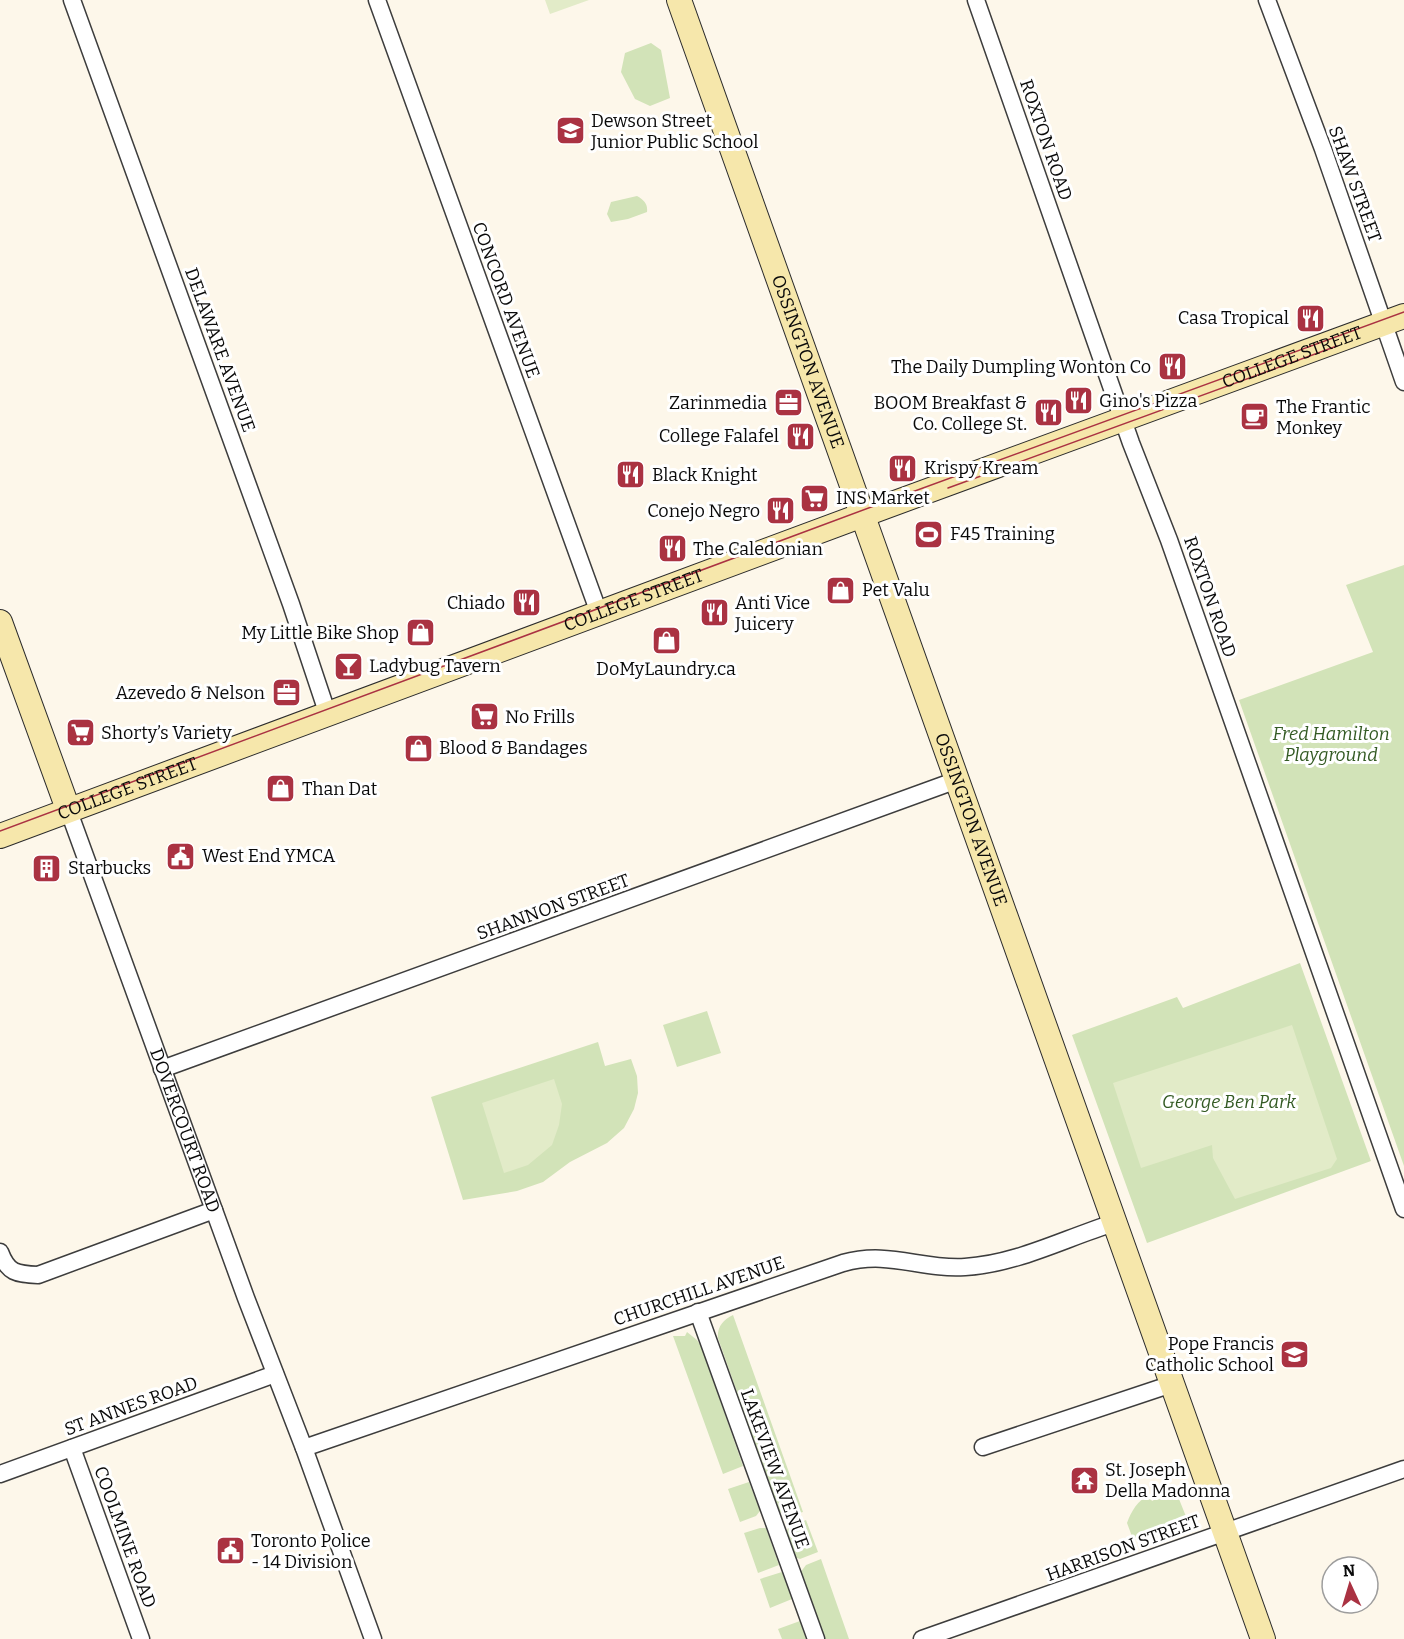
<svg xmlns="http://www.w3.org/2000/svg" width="1404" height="1639" font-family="Bitter,serif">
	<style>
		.green { fill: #d2e3b8 }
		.pitch { fill: #e2ebc8 }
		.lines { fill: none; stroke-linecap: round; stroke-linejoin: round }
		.street-casing { stroke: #3d3d3d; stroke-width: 19 }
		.secondary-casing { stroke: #2c2c2c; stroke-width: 26 }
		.street { stroke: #fff; stroke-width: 16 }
		.secondary { stroke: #f6e7ab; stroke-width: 24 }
		.tram { stroke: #aa3242; stroke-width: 1.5 }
		.labels { text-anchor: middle; stroke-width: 6; stroke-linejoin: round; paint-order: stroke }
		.poi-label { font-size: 18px; fill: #0a0a0a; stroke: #fff; text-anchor: start }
		.street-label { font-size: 18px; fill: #0a0a0a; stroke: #fff }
		.park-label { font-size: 18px; font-style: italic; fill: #335a23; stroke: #fff }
	</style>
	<rect width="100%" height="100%" fill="#fdf7ea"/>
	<!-- green -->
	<path class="green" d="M 651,43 L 661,50 L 670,98 L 650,106 L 635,99 L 621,72 L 625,53 Z
		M 637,196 C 644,200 648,204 647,212 L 628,219 L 611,222 L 607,214 L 611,202 Z
		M 1404,565 L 1404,1166 L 1239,700 L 1373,652 L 1346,585 Z
		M 1300,963 L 1371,1161 L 1147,1243 L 1072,1035 L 1177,997 L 1183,1008 Z
		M 707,1011 L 721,1053 L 677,1067 L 663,1025 Z
		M 598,1042 L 605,1066 L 631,1059 L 637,1076 L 638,1093 L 634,1109 L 624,1128 L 607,1143 L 570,1162 L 543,1182 L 517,1191 L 463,1200 L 431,1097 Z
		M 733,1315 L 803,1512 L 791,1515 L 779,1512 L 718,1338 C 717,1327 723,1320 733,1315 Z
		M 687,1332 L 697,1340 L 701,1346 L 743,1466 L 723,1474 L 673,1336 L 685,1336 Z
		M 749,1482 L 760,1511 L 756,1516 L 740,1522 L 728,1489 Z
		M 1175,1489 L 1187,1519 L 1133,1539 L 1127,1523 C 1131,1512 1138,1499 1149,1496 L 1152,1501 Z
		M 806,1520 L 818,1552 L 800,1559 L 794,1557 L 786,1532 L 789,1527 Z
		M 760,1528 L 766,1528 L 779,1565 L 758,1573 L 744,1533 Z
		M 821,1559 L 849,1639 L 825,1639 L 800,1573 L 806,1565 Z
		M 782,1572 L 792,1599 L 770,1608 L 760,1579 Z
		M 800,1621 L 806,1639 L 782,1639 L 778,1629 Z"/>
	<!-- pitch -->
	<path class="pitch" d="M 545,0 L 589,0 L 550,14 Z
		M 1292,1025 L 1337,1159 L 1331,1168 L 1235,1199 L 1213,1158 L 1212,1145 L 1141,1168 L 1113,1083 Z
		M 554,1079 L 562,1104 L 559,1125 L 552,1145 L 528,1165 L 504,1173 L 482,1103 Z"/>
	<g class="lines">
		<defs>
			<g id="street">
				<path d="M 72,0 L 291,604 L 328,715"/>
				<path d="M 377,0 L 599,613"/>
				<path d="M 976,0 L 1131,443 L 1169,540 L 1404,1209"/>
				<path d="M 1267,0 L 1323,149 L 1404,382"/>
				<path id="s1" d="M 68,809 L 246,1298 L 304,1448 L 373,1639"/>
				<path d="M 162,1069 L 957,780"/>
				<path d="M 0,1252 C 8,1273 16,1274 38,1275 L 214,1210"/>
				<path d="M 698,1312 L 816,1639"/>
				<path d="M 983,1447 L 1172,1384"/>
				<path d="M 72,1448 L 141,1639"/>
				<path d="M 304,1448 L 843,1263 C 889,1250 921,1270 965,1267 C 1017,1264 1065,1238 1114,1223"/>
				<path d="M 0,1474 L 275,1374"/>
				<path d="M 922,1639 L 1404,1469"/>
			</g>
			<g id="secondary">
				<path id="s2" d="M 679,0 L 1263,1639"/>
				<path d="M 0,622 L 68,809"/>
				<path id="s3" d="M 0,836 L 884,507 L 1404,316"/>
			</g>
		</defs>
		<!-- street casing -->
		<use href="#street" class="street-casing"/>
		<!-- secondary casing -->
		<use href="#secondary" class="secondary-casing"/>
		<!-- street -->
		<use href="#street" class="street"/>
		<!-- secondary -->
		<use href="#secondary" class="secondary"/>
		<!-- tram -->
		<path class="tram" d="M 948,488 L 1337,346
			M 0,831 L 882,503 L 1404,312"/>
	</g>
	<!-- icons -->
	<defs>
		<symbol id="school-square" viewBox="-11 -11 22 22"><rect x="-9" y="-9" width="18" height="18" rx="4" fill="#aa3242" stroke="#fff"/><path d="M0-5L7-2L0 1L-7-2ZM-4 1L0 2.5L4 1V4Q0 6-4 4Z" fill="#fff"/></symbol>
		<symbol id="restaurant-square" viewBox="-11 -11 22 22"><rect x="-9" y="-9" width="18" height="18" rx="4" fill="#aa3242" stroke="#fff"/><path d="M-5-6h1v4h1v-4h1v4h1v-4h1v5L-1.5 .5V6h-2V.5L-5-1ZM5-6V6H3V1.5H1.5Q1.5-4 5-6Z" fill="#fff"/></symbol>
		<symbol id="office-square" viewBox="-11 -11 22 22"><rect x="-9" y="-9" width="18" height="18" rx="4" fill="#aa3242" stroke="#fff"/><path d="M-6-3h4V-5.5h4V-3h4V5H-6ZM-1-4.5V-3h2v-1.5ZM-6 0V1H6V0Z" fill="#fff"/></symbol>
		<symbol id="cafe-square" viewBox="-11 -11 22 22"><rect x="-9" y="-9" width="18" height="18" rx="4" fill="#aa3242" stroke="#fff"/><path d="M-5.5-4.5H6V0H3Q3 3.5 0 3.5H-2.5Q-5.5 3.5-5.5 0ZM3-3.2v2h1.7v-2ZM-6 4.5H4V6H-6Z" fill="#fff"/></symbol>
		<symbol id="supermarket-square" viewBox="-11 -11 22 22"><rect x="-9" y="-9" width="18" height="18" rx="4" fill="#aa3242" stroke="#fff"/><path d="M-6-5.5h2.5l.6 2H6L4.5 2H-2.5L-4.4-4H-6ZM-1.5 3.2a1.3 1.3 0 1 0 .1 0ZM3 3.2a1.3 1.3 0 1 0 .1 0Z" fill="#fff"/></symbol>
		<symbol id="stadium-square" viewBox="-11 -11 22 22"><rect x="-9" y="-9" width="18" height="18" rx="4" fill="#aa3242" stroke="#fff"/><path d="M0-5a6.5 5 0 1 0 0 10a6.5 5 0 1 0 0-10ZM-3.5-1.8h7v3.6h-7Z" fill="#fff"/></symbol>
		<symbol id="shop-square" viewBox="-11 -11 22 22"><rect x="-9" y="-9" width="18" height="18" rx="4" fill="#aa3242" stroke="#fff"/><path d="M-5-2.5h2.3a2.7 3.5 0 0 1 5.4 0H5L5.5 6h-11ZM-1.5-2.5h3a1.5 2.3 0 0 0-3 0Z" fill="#fff"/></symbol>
		<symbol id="bar-square" viewBox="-11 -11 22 22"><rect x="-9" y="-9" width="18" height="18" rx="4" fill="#aa3242" stroke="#fff"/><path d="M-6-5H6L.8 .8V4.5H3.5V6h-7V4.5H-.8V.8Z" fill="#fff"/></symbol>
		<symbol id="civic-square" viewBox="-11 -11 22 22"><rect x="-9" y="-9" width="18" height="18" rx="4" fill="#aa3242" stroke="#fff"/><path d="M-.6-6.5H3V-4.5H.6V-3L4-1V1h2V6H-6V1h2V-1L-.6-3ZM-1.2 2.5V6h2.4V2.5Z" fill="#fff"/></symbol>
		<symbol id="building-square" viewBox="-11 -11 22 22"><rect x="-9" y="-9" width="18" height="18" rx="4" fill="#aa3242" stroke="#fff"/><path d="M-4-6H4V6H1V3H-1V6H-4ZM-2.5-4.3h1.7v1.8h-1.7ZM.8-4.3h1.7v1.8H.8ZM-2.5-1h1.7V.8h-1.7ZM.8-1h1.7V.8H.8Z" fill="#fff"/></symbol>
		<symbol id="temple-square" viewBox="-11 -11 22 22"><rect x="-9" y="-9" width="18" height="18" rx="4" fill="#aa3242" stroke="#fff"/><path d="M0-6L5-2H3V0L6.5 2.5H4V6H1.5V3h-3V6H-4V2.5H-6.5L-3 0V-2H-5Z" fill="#fff"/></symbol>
	</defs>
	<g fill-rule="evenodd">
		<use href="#school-square" x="554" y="114" width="33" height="33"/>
		<use href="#restaurant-square" x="1294" y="302" width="33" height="33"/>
		<use href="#restaurant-square" x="1156" y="350" width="33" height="33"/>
		<use href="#restaurant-square" x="1062" y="384" width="33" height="33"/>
		<use href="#office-square" x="772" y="386" width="33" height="33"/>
		<use href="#restaurant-square" x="1032" y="396" width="33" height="33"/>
		<use href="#cafe-square" x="1238" y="400" width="33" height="33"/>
		<use href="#restaurant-square" x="784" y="420" width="33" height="33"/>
		<use href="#restaurant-square" x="886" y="452" width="33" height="33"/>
		<use href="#restaurant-square" x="614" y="458" width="33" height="33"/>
		<use href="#supermarket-square" x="798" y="482" width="33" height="33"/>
		<use href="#restaurant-square" x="764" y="494" width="33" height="33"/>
		<use href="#stadium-square" x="912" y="518" width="33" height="33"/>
		<use href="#restaurant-square" x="656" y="532" width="33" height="33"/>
		<use href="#shop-square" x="824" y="574" width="33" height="33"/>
		<use href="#restaurant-square" x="510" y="586" width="33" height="33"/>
		<use href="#restaurant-square" x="698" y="596" width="33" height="33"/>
		<use href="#shop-square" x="404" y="616" width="33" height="33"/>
		<use href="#shop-square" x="650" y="624" width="33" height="33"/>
		<use href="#bar-square" x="332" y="650" width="33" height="33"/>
		<use href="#office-square" x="270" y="676" width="33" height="33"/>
		<use href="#supermarket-square" x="468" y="700" width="33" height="33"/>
		<use href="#supermarket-square" x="64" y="716" width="33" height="33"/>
		<use href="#shop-square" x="402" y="732" width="33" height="33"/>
		<use href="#shop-square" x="264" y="772" width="33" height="33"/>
		<use href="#civic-square" x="164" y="840" width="33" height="33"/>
		<use href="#building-square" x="30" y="852" width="33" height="33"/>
		<use href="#school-square" x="1278" y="1338" width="33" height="33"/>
		<use href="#temple-square" x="1068" y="1464" width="33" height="33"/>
		<use href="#civic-square" x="214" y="1534" width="33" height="33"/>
	</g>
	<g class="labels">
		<!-- poi labels -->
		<g class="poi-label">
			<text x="591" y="127">Dewson Street<tspan x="591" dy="21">Junior Public School</tspan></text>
			<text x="1289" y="324" text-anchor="end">Casa Tropical</text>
			<text x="1151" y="373" text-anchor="end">The Daily Dumpling Wonton Co</text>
			<text x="1099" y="407">Gino's Pizza</text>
			<text x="767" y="409" text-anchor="end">Zarinmedia</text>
			<text x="1027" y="409" text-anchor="end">BOOM Breakfast &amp;<tspan x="1027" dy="21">Co. College St.</tspan></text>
			<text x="1276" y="413">The Frantic<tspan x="1276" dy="21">Monkey</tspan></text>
			<text x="779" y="442" text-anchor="end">College Falafel</text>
			<text x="924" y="474">Krispy Kream</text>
			<text x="652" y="481">Black Knight</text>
			<text x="836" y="504">INS Market</text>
			<text x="760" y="517" text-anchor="end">Conejo Negro</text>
			<text x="950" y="540">F45 Training</text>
			<text x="693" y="555">The Caledonian</text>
			<text x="862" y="596">Pet Valu</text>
			<text x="505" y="609" text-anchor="end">Chiado</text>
			<text x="735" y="609">Anti Vice<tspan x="735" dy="21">Juicery</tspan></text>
			<text x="399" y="639" text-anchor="end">My Little Bike Shop</text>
			<text x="369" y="672">Ladybug Tavern</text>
			<text x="666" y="675" text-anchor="middle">DoMyLaundry.ca</text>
			<text x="265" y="699" text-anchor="end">Azevedo &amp; Nelson</text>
			<text x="505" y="723">No Frills</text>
			<text x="101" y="739">Shorty’s Variety</text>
			<text x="439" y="754">Blood &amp; Bandages</text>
			<text x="302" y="795">Than Dat</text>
			<text x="202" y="862">West End YMCA</text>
			<text x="68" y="874">Starbucks</text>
			<text x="1274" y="1350" text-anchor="end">Pope Francis<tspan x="1274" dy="21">Catholic School</tspan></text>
			<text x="1105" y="1476">St. Joseph<tspan x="1105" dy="21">Della Madonna</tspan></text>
			<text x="251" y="1547">Toronto Police<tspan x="251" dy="21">- 14 Division</tspan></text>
		</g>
		<!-- street labels -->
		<g class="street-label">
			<text transform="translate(1046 140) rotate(71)" y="6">ROXTON ROAD</text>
			<text transform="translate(1355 184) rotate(70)" y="6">SHAW STREET</text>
			<text transform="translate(506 300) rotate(70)" y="6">CONCORD AVENUE</text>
			<text transform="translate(220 350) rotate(70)" y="6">DELAWARE AVENUE</text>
			<text dy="6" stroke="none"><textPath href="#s3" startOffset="1378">COLLEGE STREET</textPath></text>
			<text dy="6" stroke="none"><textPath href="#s2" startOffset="384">OSSINGTON AVENUE</textPath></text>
			<text transform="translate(1210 597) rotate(71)" y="6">ROXTON ROAD</text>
			<text dy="6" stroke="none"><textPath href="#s3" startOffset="676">COLLEGE STREET</textPath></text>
			<text dy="6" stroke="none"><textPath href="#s3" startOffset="136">COLLEGE STREET</textPath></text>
			<text dy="6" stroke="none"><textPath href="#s2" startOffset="870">OSSINGTON AVENUE</textPath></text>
			<text transform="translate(553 907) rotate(-20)" y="6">SHANNON STREET</text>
			<text dy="6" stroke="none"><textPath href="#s1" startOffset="342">DOVERCOURT ROAD</textPath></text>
			<text transform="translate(699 1291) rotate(-19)" y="6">CHURCHILL AVENUE</text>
			<text transform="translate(131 1406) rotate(-20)" y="6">ST ANNES ROAD</text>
			<text transform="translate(775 1469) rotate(70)" y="6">LAKEVIEW AVENUE</text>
			<text transform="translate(125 1537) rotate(70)" y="6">COOLMINE ROAD</text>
			<text transform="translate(1123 1548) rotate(-20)" y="6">HARRISON STREET</text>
		</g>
		<!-- park labels -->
		<g class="park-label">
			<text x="1331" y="740">Fred Hamilton<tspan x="1331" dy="21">Playground</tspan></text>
			<text x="1229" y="1108">George Ben Park</text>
		</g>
	</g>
	<!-- north arrow -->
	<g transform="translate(1350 1585) rotate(356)"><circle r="28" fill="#ffffff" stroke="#9d9d9d" stroke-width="1.5"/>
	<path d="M0-4.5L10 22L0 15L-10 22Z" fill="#aa3242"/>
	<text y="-9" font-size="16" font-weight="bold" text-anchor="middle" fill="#0a0a0a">N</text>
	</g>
</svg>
